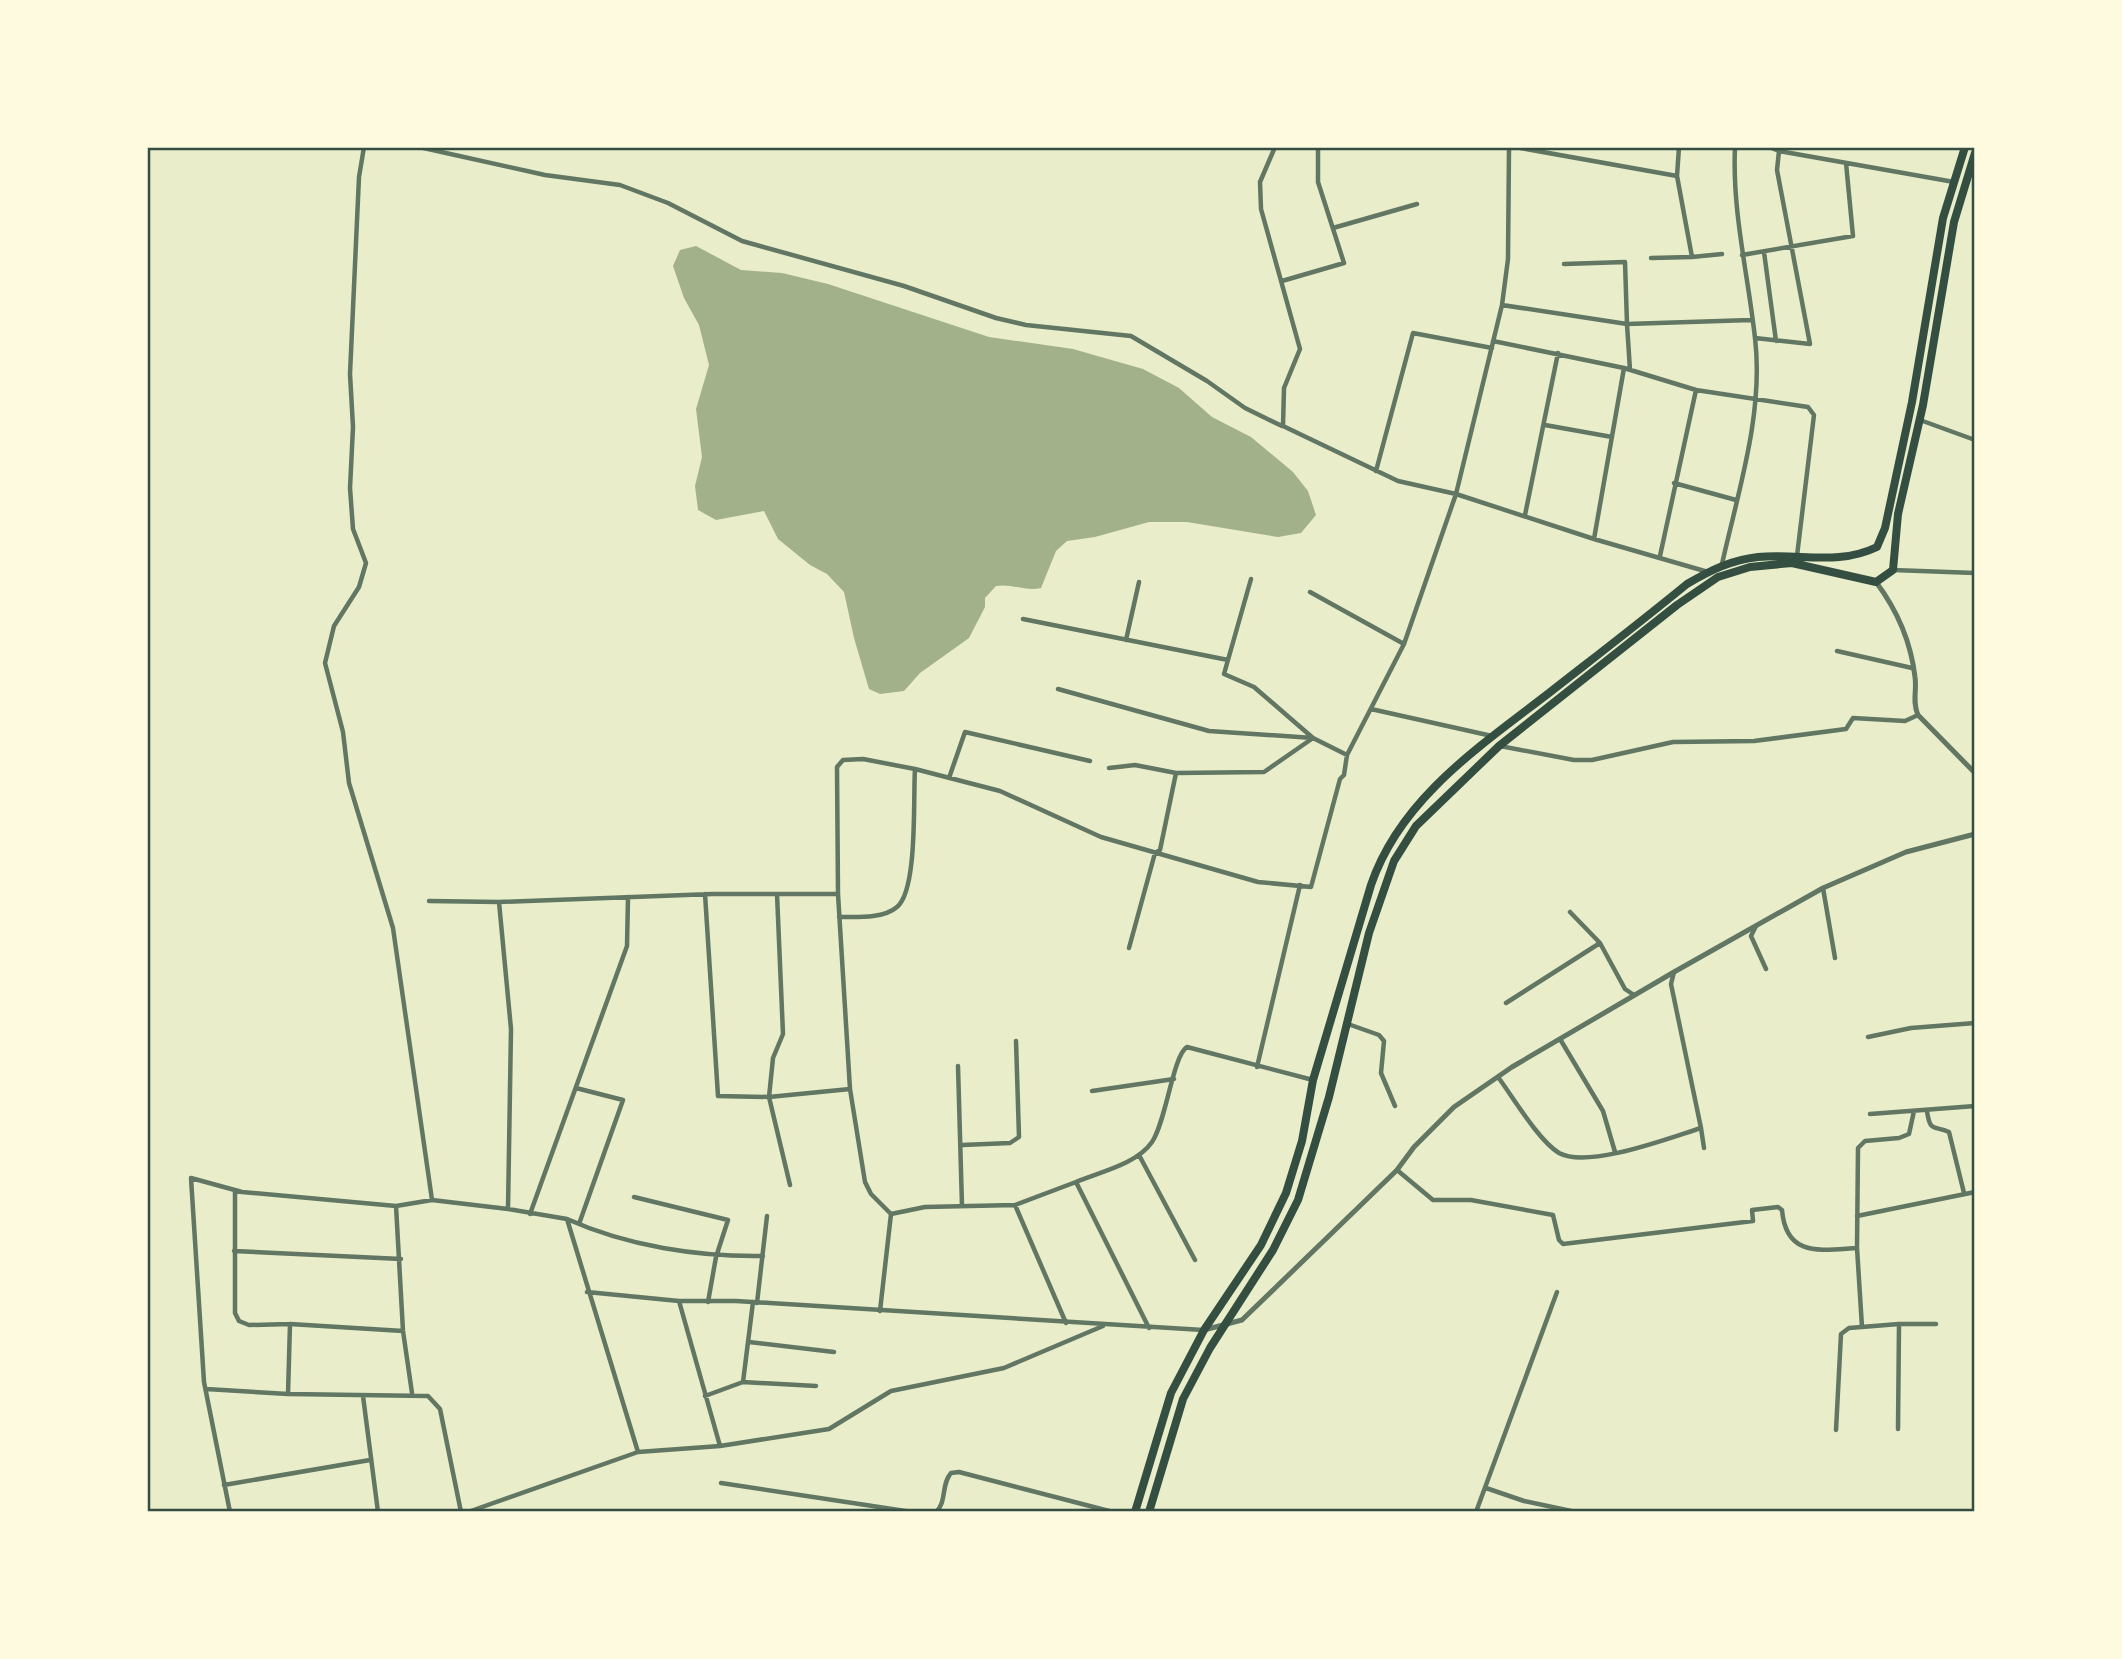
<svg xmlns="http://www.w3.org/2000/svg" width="2122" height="1659" font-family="'Nunito Sans',sans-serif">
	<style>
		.water { fill: #a3b18a }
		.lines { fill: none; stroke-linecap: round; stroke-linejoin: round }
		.minor { stroke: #617663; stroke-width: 4.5 }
		.tertiary { stroke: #617663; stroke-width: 5 }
		.trunk { stroke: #344e41; stroke-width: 8 }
		.neatline { fill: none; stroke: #344e41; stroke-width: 2.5 }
	</style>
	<rect width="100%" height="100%" fill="#e9edc9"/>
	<!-- water -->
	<path class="water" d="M 696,246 L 741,270 L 782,273 L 828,284 L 989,337 L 1073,349 L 1143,369 L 1179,388 L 1212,417 L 1251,437 L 1293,472 L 1308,491 L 1316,515 L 1301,533 L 1278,537 L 1187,522 L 1149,522 L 1095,537 L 1067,541 L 1056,551 L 1041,588 C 1026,592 1012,583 996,586 L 985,598 L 985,607 L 969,638 L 920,673 L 904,691 L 880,694 L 869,689 L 854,638 L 844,592 L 827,574 L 810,565 L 778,539 L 764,511 L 716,520 L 698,510 L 695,486 L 702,457 L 696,409 L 709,365 L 699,325 L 684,298 L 673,266 L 680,250 Z"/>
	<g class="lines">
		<!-- minor -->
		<path class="minor" d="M 364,147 L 359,177 L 350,374 L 353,427 L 350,488 L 353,529 L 366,563 L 359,587 L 334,626 L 325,663 L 343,732 L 349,783 L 393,928 L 432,1200
			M 419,147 L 545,175 L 620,185 L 668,203 L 742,241 L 904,286 L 996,318 L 1026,325 L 1131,336 L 1207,381 L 1245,408 L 1282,426
			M 1509,147 L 1508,259 L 1502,305 L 1456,494 L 1594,539 L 1708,572
			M 1515,147 L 1677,176 L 1679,147
			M 1779,151 L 1954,182
			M 1677,176 L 1692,257 L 1722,254
			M 1333,228 L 1417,204
			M 1764,252 L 1776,341
			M 1742,255 L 1853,236 L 1846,163
			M 1651,258 L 1692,257
			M 1282,281 L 1344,263 L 1318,182 L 1318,147
			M 1502,305 L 1627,324 L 1625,262 L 1564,264
			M 1755,338 L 1810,344 L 1777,170 L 1779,151 L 1769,147
			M 1493,341 L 1624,368 L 1696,390 L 1808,407 L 1814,415 L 1797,556
			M 1630,370 L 1627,324 L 1751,320
			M 1920,420 L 1975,440
			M 1545,425 L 1612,437
			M 1376,471 L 1413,333 L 1492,348
			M 1674,483 L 1736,500
			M 1525,515 L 1558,353
			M 1594,539 L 1624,368
			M 1660,556 L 1696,390
			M 1722,564 C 1738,492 1764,413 1755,338 C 1748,274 1732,212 1735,147
			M 1893,570 L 1975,573
			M 1310,592 L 1404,644
			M 1023,619 L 1228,660
			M 1126,640 L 1139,582
			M 1837,651 L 1912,668
			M 1058,689 L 1209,731 L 1313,738 L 1347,755
			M 1371,709 L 1492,736
			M 1500,746 L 1574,760 L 1592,760 L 1673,742 L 1754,741 L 1846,729 L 1853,718 L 1905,721 L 1918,715
			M 1109,768 L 1135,765 L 1176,773
			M 949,778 L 965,732 L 1090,761
			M 1823,888 L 1835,958
			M 705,894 L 718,1096 L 769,1097 L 850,1089 L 865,1182 L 871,1194 L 891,1214
			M 777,894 L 783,1034 L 773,1058 L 769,1097 L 790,1185
			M 429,901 L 499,902
			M 1570,912 L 1600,943 L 1625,989 L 1634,995
			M 839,917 C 857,917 883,919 897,907 C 918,890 913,797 915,769
			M 1756,926 L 1751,936 L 1766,969
			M 1129,948 L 1155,853 L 1160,850 L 1176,773 L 1264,772 L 1313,738 L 1254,687 L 1224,674 L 1251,579
			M 1506,1003 L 1600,943
			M 1348,1024 L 1379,1035 L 1384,1041 L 1381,1073 L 1395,1106
			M 1868,1037 L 1911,1028 L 1975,1023
			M 1560,1039 L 1603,1111 L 1615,1152
			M 958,1066 L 962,1206
			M 1257,1067 L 1300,885
			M 1498,1077 C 1513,1097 1538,1140 1559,1153 C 1588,1169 1669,1138 1701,1128 L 1671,984 L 1674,972
			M 576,1088 L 623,1100 L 579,1224
			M 850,1089 L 838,894 L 837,767 L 843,760 L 863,759 L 915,769 L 1000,791 L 1101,837 L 1258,882 L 1311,887 L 1340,779 L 1344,775 L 1347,755 L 1404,644 L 1456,494 L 1398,481 L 1283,426 L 1284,388 L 1300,349 L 1261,209 L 1260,182 L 1275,147
			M 1092,1091 L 1174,1079
			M 1927,1111 C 1930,1133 1934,1125 1949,1132 L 1964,1193
			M 1870,1114 L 1975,1106
			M 1701,1128 L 1704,1148
			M 962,1145 L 1010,1143 L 1019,1137 L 1016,1041
			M 1139,1155 L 1195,1260
			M 1397,1170 L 1433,1200 L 1471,1200 L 1553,1215 L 1559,1240 L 1563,1244 L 1753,1221 L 1752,1210 L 1778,1207 L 1782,1210 C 1786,1258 1821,1250 1857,1248
			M 235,1190 L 235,1313 L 239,1321 L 249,1325 L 290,1324 L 403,1331
			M 634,1197 L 728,1220 L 716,1257 L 708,1302
			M 1015,1205 L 1066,1323
			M 396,1206 L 403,1331 L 412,1393
			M 530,1214 L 627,946 L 628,897
			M 1857,1216 L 1975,1192
			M 567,1219 L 508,1209 L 511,1029 L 499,902 L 712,894 L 838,894
			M 234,1251 L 401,1259
			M 587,1292 L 679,1301 L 736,1301 L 1203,1330
			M 679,1301 L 720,1446
			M 757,1303 L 767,1216
			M 880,1311 L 891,1214 L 925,1207 L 1015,1205 L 1076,1182
			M 1899,1324 L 1936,1324
			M 1862,1327 L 1857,1248 L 1858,1148 L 1865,1141 L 1899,1138 L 1909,1134 L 1914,1111
			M 1149,1328 L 1076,1182 C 1100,1172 1137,1164 1152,1142 C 1166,1122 1173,1055 1187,1047 L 1313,1080
			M 749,1342 L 834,1352
			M 743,1382 L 753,1302
			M 206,1389 L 288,1394 L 428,1396 L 440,1409 L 461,1512
			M 288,1394 L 290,1324
			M 363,1396 L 378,1512
			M 705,1396 L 743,1382 L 816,1386
			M 1836,1430 L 1841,1334 L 1849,1328 L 1899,1324 L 1898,1429
			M 638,1452 L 567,1219 C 627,1246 698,1257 763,1256
			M 721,1483 L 912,1512
			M 224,1485 L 370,1460
			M 1486,1488 L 1524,1501 L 1576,1512
			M 230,1512 L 204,1382 L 191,1178 L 242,1192 L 396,1206 L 432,1200 L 508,1209
			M 468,1512 L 638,1452 L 720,1446 L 829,1429 L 891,1391 L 1004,1368 L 1103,1326
			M 936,1512 C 947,1502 941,1484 951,1473 L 959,1472 L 1113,1512
			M 1476,1512 L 1557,1292"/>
		<!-- tertiary -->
		<path class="tertiary" d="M 1876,582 C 1897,610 1911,643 1915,677 C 1917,691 1912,701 1918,715 L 1975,773
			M 1204,1330 L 1242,1320 L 1397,1170 L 1414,1147 L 1454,1107 L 1512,1067 L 1674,972 L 1823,888 L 1906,852 L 1975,834"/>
		<!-- trunk -->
		<path class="trunk" d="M 1135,1512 L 1171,1393 L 1204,1330 L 1261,1245 L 1286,1193 L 1302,1141 L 1313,1080 L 1371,885 C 1400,799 1480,746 1549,693 C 1595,657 1642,621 1687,584 C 1711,570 1731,560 1758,557 C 1800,553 1838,566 1877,547 L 1885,528 L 1912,402 L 1943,218 L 1965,147
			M 1149,1512 L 1183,1399 L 1210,1348 L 1273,1250 L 1298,1200 L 1329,1097 L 1369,933 L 1394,861 L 1416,826 L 1499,746 L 1677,605 L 1718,577 L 1750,567 L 1792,563 L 1876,582 L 1893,570 L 1898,514 L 1923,405 L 1954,222 L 1975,153"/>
	</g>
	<!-- border -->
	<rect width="2122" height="1659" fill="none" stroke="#fefae0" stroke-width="298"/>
	<rect x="149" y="149" width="1824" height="1361" class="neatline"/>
</svg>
